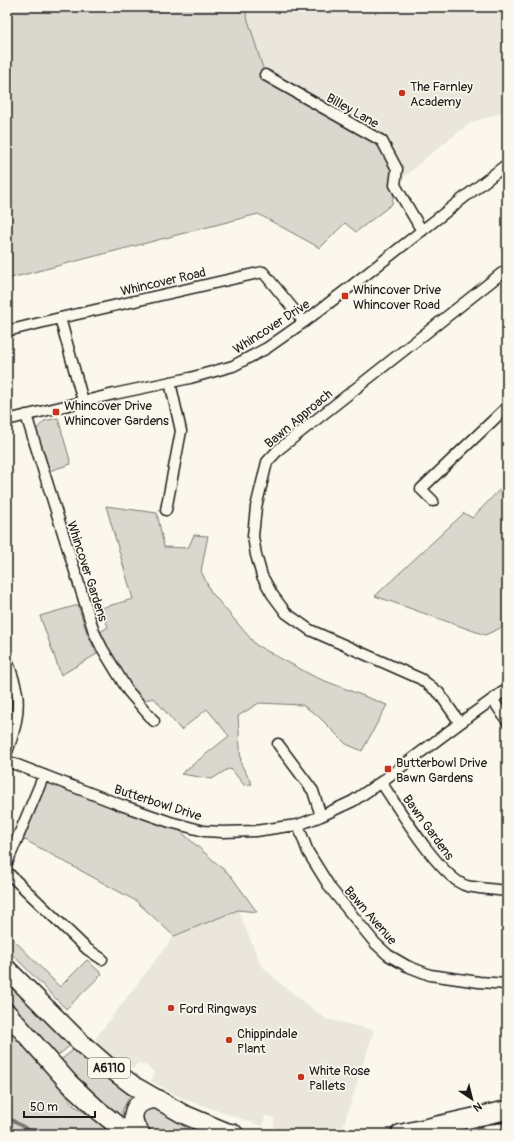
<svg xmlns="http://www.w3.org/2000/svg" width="514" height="1141" font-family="Pangolin,sans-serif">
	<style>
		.built { fill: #eae6dc }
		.green { fill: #dad7ce; stroke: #7b7a75 }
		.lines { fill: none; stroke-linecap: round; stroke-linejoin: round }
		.stream { stroke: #74726e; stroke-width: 3 }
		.street-casing { stroke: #1c1c1c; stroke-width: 13 }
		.highway-casing { stroke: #1c1c1c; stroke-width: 21 }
		.street { stroke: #fbf7ec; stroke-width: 10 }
		.highway { stroke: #fbf7ec; stroke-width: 18 }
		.poi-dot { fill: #c8321e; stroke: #fbf7ec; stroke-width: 1.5 }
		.labels { text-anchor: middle; stroke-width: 3.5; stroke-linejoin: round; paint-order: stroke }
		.shield { fill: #fbf7ec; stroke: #5f5e5a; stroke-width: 1 }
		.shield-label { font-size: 12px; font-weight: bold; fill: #1c1c1c }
		.poi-label { font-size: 13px; fill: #1c1c1c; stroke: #fbf7ec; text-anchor: start }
		.street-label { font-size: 13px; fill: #1c1c1c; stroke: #fbf7ec }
	</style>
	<rect width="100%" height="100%" fill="#fbf7ec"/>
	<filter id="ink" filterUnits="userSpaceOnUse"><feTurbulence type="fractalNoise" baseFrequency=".025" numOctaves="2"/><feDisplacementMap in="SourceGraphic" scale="8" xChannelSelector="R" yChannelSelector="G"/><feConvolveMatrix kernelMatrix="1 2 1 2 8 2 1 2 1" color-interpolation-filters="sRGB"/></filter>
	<g filter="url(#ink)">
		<!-- built -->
		<path class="built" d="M 244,7 L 507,7 L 507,111 L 470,123 L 428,156 L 395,185 L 265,75 Z
			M 7,691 L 17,694 L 7,752 Z
			M 238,910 L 261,965 L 282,985 L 326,1019 L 374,1030 L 343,1127 L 296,1132 L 279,1131 L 274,1127 L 274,1118 L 266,1115 L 262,1126 L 181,1098 L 151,1081 L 155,1073 L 147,1066 L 138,1063 L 133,1069 L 110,1055 L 95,1039 L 174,936 Z"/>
		<!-- green -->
		<path class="green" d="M 7,7 L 244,7 L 265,75 L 382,141 L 397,169 L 392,204 L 356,232 L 345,223 L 320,248 L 258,214 L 7,279 Z
			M 58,418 L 71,464 L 49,471 L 36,430 L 44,421 Z
			M 507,482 L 507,625 L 485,635 L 375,596 L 464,513 L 472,518 Z
			M 106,506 L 157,513 L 164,547 L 188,548 L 194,535 L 208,536 L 201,571 L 211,592 L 256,645 L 315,677 L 387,705 L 362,751 L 346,744 L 317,715 L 302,705 L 259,703 L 238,716 L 241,764 L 252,784 L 244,785 L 232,770 L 228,769 L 212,779 L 181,774 L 229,736 L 207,709 L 181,730 L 154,698 C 147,700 143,700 137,696 L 112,657 L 100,632 L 108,627 L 101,608 L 133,599 Z
			M 78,605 L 87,633 L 97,654 L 61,675 L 40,616 Z
			M 44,775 L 170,822 L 231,876 L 257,912 L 238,910 L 174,936 L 136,901 L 18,836 Z
			M 7,933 L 60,987 L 87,960 L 102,974 L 66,1009 L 7,949 Z
			M 7,975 L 72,1044 L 56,1057 L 7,1005 Z
			M 7,1024 L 49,1071 L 73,1105 L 119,1134 L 7,1134 Z
			M 76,1048 L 131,1093 L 122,1111 L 122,1117 L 119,1120 L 59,1061 Z
			M 157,1107 L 190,1131 L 198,1134 L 147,1134 L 141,1112 L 147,1108 Z
			M 507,1118 L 507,1127 L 478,1130 L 459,1134 L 433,1134 Z"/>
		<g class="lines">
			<!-- stream -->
			<path class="stream" d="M 7,1117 L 36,1134"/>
			<defs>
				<path id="street" d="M 265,75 L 382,141 L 397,169 L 395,185 L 422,231
					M 60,318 L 83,401
					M 7,331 L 60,318 L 263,272 L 304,322
					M 26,415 L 94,632 L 102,648 L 128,691 L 154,721
					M 7,420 L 114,394 L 190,378 L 233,366 L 267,348 L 304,322 L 350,287 L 507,164
					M 433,501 L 421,489 L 507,407
					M 166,510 L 181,431 L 170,382
					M 7,660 C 11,671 15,682 17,693 C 20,713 14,734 7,752
					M 493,700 L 507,721
					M 460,723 L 439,693 L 421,679 L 310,630 L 286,613 L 272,594 L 262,576 L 256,555 L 253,536 L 256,507 L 267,462 L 279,449 L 502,273 L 507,271
					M 278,744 L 313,791 L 321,816
					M 7,761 L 121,805 L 170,822 L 204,831 L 223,832 L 256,831 L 282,827 L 298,825 L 321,816 L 353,801 L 381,782 L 460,723 L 507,689
					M 381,782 C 397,806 441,879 467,886 C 471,887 475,887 479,888 C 488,889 498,890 507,891
					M 298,825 L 308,852 L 331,889 L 375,943 L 388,955 L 407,966 L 430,975 L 479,982 L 507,984
					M 7,863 L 44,775
					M 7,872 L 87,949 L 102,959"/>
				<path id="highway" d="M 7,969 L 81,1043 L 106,1065 L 134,1086 L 183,1114 L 226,1132 L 234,1134
					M 7,1013 L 69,1083 L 98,1110 L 128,1134
					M 141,1134 C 130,1122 130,1105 148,1100 C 151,1099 154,1099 158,1099
					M 400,1134 L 507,1110
					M 488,1134 L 507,1132"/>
			</defs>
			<!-- street casing -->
			<use href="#street" class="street-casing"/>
			<!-- highway casing -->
			<use href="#highway" class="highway-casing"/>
			<!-- street -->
			<use href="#street" class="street"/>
			<!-- highway -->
			<use href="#highway" class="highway"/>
		</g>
	</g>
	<!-- markers -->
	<g class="poi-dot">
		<circle cx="402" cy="93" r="4"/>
		<rect x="341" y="292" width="8" height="8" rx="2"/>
		<rect x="52" y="408" width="8" height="8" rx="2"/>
		<rect x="384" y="765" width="8" height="8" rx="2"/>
		<circle cx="171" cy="1008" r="4"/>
		<circle cx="229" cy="1040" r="4"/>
		<circle cx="301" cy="1077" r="4"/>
	</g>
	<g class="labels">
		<!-- shield labels -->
		<rect class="shield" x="88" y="1058" width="42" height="20" rx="3"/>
		<g class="shield-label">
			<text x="109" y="1072">A6110</text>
		</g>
		<!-- poi labels -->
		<g class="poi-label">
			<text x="410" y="91">The Farnley<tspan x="410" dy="15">Academy</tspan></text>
			<text x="353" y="294">Whincover Drive<tspan x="353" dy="15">Whincover Road</tspan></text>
			<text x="64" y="410">Whincover Drive<tspan x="64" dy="15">Whincover Gardens</tspan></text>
			<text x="396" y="767">Butterbowl Drive<tspan x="396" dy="15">Bawn Gardens</tspan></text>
			<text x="179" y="1013">Ford Ringways</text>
			<text x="237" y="1038">Chippindale<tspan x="237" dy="15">Plant</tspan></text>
			<text x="309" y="1075">White Rose<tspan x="309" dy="15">Pallets</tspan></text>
		</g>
		<!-- street labels -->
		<g class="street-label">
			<text transform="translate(353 110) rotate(29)" y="5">Billey Lane</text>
			<text transform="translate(163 281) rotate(-13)" y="5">Whincover Road</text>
			<text transform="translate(271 326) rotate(-33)" y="5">Whincover Drive</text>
			<text transform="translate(298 418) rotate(-40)" y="5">Bawn Approach</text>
			<text transform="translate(88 571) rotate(72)" y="5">Whincover Gardens</text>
			<text transform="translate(158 802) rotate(18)" y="5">Butterbowl Drive</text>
			<text transform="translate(429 827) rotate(54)" y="5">Bawn Gardens</text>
			<text transform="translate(371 915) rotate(49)" y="5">Bawn Avenue</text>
		</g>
	</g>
	<!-- margin -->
	<rect width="514" height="1141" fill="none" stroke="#fbf7ec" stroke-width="24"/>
	<rect x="12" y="12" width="490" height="1117" fill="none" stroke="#1c1c1c" stroke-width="1.5" filter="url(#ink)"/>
	<!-- north arrow -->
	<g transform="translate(472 1099) rotate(145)" stroke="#fbf7ec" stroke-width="3" paint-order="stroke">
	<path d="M0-3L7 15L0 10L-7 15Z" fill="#1c1c1c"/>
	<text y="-6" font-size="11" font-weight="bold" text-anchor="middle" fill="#1c1c1c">N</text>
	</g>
	<!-- scale -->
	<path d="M24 1111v6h71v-6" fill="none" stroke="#1c1c1c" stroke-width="2"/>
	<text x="30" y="1111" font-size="12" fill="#1c1c1c" stroke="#fbf7ec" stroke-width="3" paint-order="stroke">50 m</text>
</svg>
